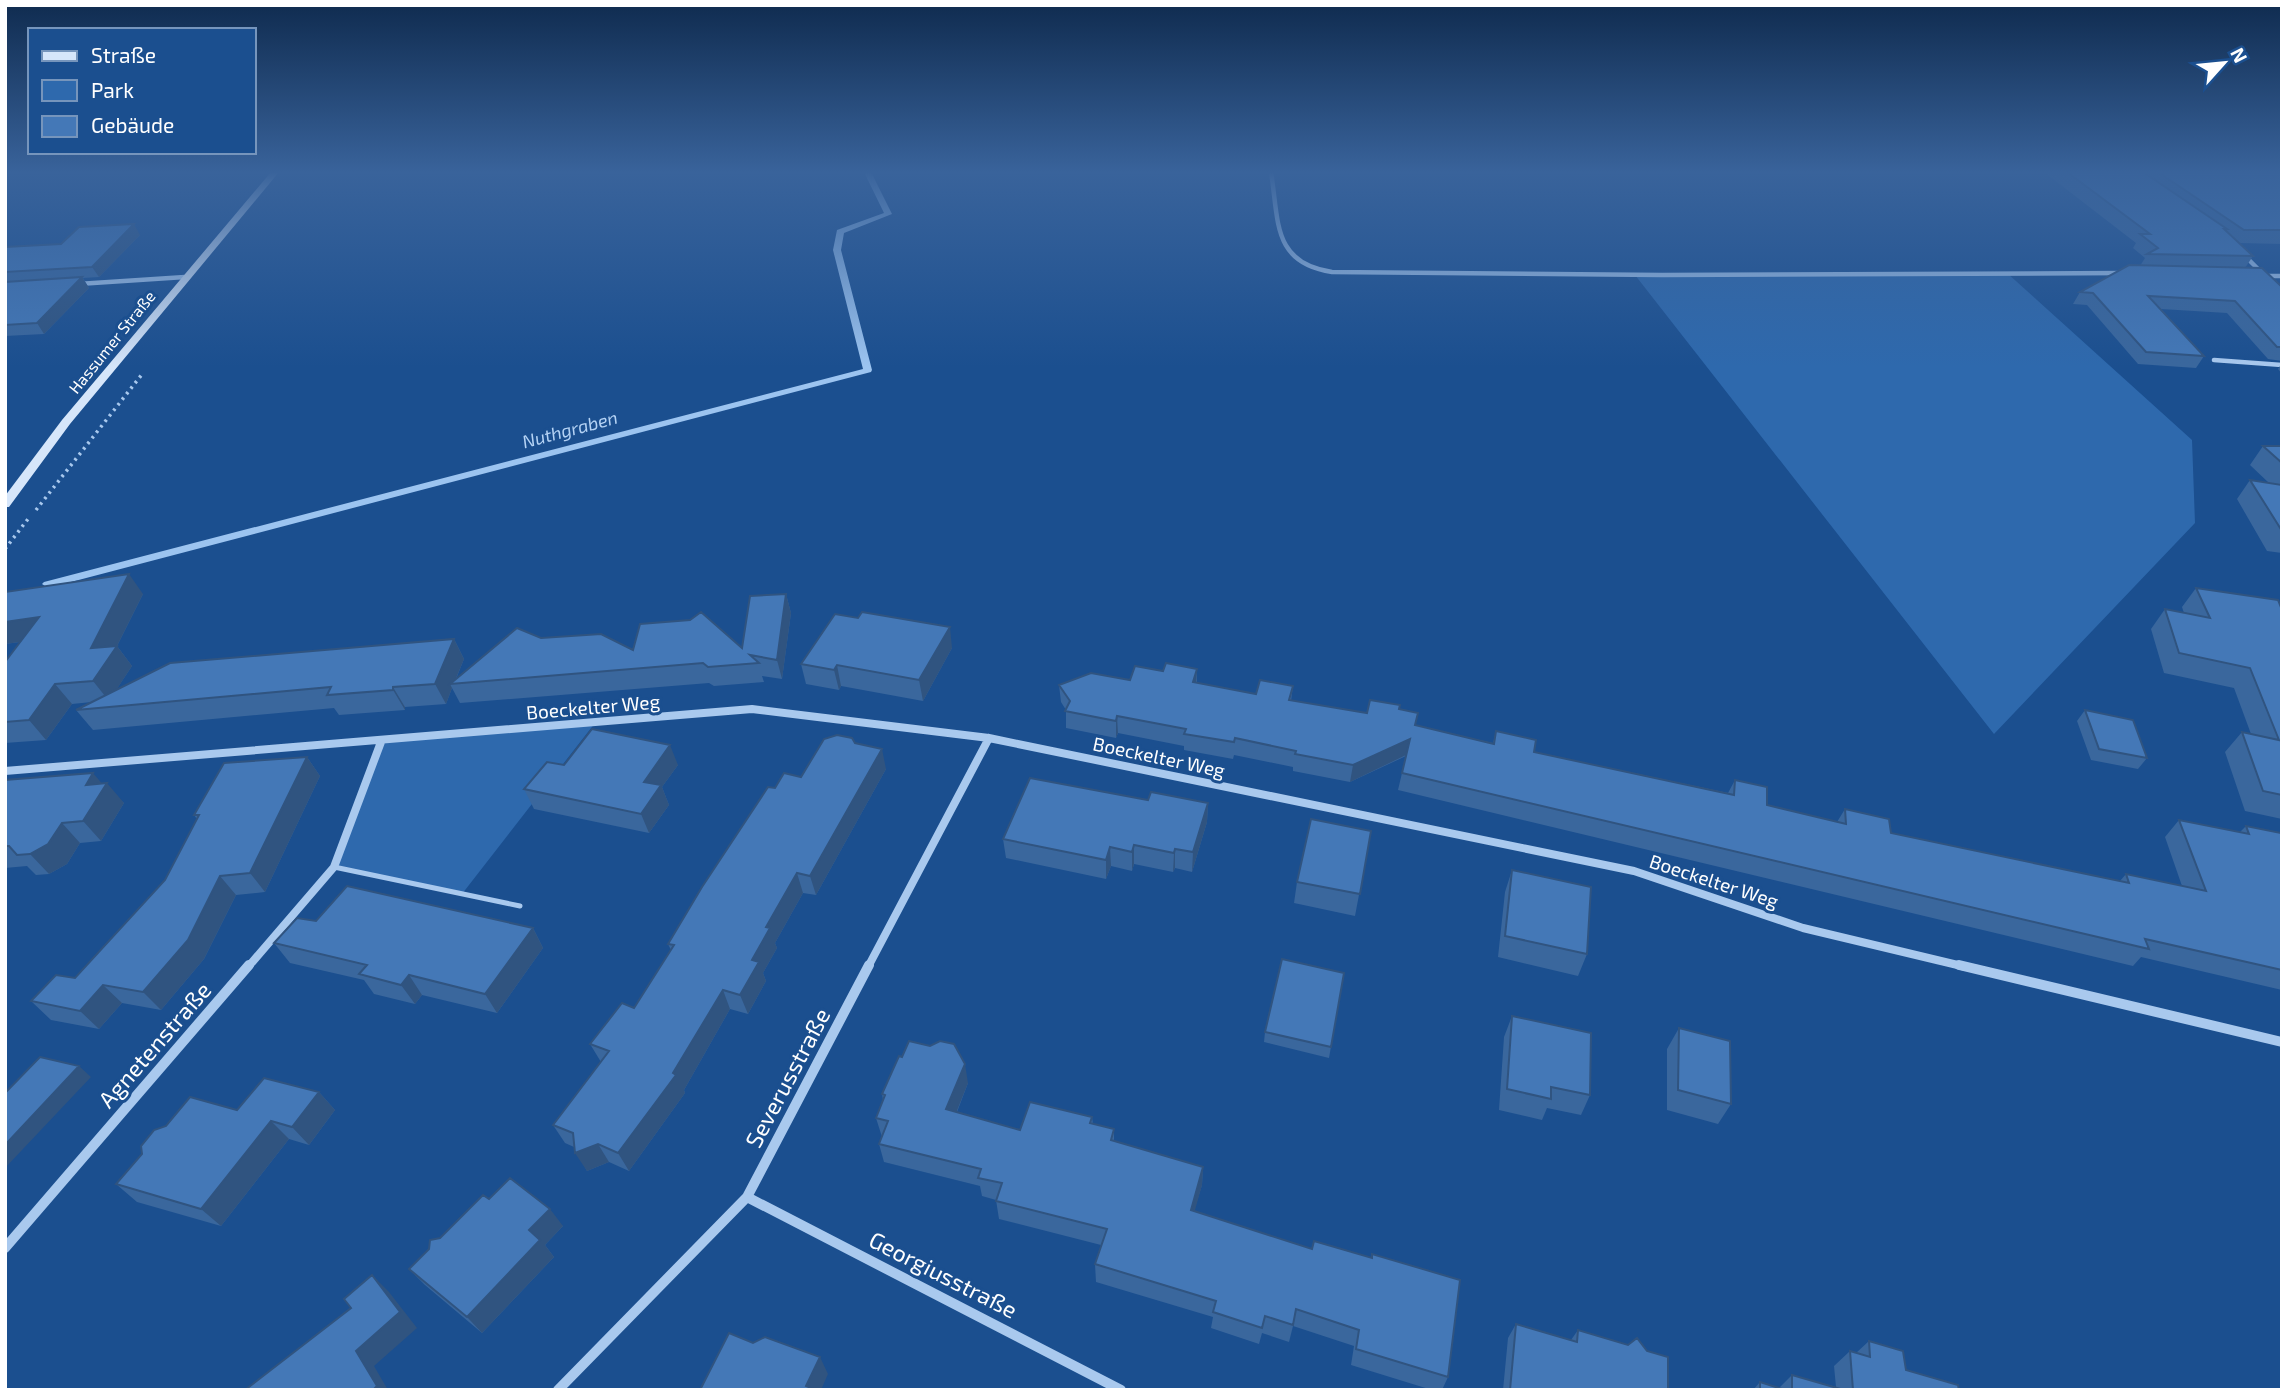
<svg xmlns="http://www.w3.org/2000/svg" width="2287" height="1395" font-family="'Exo 2',sans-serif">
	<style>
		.green { fill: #2e69ad }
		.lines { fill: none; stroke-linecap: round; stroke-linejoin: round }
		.stream { fill: #9cc4f0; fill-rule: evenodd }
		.path { stroke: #a9c9ee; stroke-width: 3.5; stroke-dasharray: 2.5 4.5; stroke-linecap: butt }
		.lane { stroke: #a9c9ee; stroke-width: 5 }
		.street-far2 { stroke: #a9c9ee; stroke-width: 4.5 }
		.street-far1 { stroke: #a9c9ee; stroke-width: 8 }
		.street { stroke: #a9c9ee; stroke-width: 10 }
		.secondary { fill: #d6e6fa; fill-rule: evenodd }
		.wall { fill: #3a679d }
		.shaded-wall { fill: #305480 }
		.building { fill: #4478b7; stroke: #305480; stroke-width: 2 }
		.labels { text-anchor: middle; stroke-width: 6; stroke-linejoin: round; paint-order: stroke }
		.far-street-label { font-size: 16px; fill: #fff; stroke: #1b4f8f }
		.far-water-label { font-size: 18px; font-style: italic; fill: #b5d3f5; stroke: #1b4f8f }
		.street-label { font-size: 19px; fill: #fff; stroke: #1b4f8f }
		.near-street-label { font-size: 23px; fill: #fff; stroke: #1b4f8f }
	</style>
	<rect width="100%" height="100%" fill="#1b4f8f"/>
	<!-- green -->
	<path class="green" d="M 2007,273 L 2192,440 L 2195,523 L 1994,734 L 1635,275 Z
		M 595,723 L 462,894 L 334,867 L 381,742 Z"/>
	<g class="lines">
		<!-- stream -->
		<path class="stream" d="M 864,172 L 871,172 L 892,214 L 844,233 L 841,250 L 872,370 L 871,372 L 48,588 L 42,584 L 44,582 L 863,369 L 833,250 L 837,230 L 884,213 Z"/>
		<!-- path -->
		<path class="path" d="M 36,510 L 143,373
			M 5,549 L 28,519"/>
		<!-- lane -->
		<path class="lane" d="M 334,867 L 520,906"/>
		<!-- street-far2 -->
		<path class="street-far2" d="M 1271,172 C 1279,221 1272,263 1332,272 L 1662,275 L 2124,273
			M 2244,255 L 2263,274
			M 2261,276 L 2282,276
			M 78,284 L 185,277
			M 2214,360 L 2282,365"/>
		<!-- street-far1 -->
		<path class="street-far1" d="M 5,771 L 752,709 L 989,738 L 1634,871 L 1803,928 L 1966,967
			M 248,967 L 334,867 L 381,742
			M 868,967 L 989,738"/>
		<!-- street -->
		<path class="street" d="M 1959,965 L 2282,1042
			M 747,1197 L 1121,1390
			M 5,1248 L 249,965
			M 558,1390 L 747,1197 L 869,965"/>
		<!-- secondary -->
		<path class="secondary" d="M 271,172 L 279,172 L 70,424 L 9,507 L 5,507 L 5,496 L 62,420 Z"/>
	</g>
	<!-- wall -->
	<path class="wall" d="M 2044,172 L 2282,172 L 2282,244 L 2239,243 L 2253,256 L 2245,268 L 2282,287 L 2282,361 L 2268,359 L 2227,313 L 2161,309 L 2204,356 L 2196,368 L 2138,364 L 2087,305 L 2073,304 L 2080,292 L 2140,266 L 2145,258 L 2133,248 L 2136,243 Z
		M 140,235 L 99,277 L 83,278 L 89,288 L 44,334 L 5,336 L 5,247 L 61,244 Z
		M 2282,363 L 2282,374 L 2278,369 Z
		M 2263,446 L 2282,446 L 2282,553 L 2267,551 L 2237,499 L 2250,480 L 2269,483 L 2250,465 Z
		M 2196,588 L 2282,610 L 2282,819 L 2245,811 L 2225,752 L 2242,732 L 2251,734 L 2234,688 L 2164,673 L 2151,629 L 2165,609 L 2184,613 L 2182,607 Z
		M 143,594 L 117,646 L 132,666 L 116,690 L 454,639 L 464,659 L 456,679 L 541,638 L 633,650 L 742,648 L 786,594 L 791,613 L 782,679 L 762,676 L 764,682 L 714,686 L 709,683 L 460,703 L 452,688 L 446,704 L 405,707 L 405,710 L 339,715 L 334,708 L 93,730 L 76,710 L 92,702 L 72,704 L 46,740 L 5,743 L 5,662 L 20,642 L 5,644 Z
		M 858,618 L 952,648 L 923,701 L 841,686 L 839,690 L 806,684 L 801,664 Z
		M 1197,669 L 1197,683 L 1256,694 L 1293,686 L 1291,701 L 1367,713 L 1399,709 L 1418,713 L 1415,726 L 1493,743 L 1496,731 L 1534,752 L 1728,793 L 1735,780 L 1767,805 L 1837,822 L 1845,809 L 1891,833 L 2120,881 L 2126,874 L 2182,886 L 2165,837 L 2179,820 L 2240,832 L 2246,826 L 2282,834 L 2282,990 L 2141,957 L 2133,966 L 1398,790 L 1406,756 L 1350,782 L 1293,771 L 1293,767 L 1234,755 L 1233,759 L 1184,750 L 1184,746 L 1118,733 L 1116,738 L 1066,728 L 1066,710 L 1061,702 L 1059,685 L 1130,680 L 1163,671 Z
		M 2085,710 L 2147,758 L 2138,769 L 2091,760 L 2077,721 Z
		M 855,743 L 886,769 L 816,895 L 803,893 L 775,943 L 777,948 L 763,973 L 766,981 L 748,1014 L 730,1009 L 684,1090 L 685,1093 L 629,1171 L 609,1162 L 587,1171 L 574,1147 L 565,1143 L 553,1125 L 601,1062 L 590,1044 L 634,1008 L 671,950 L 668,944 L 775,788 L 801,777 Z
		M 307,757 L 320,776 L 265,892 L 236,895 L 204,959 L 161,1010 L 122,1003 L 99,1029 L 51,1020 L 31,1001 L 75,978 L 165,880 L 197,819 L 194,815 Z
		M 564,765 L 678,765 L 662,787 L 669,805 L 649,833 L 534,809 L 524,789 Z
		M 5,780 L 102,784 L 124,803 L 101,841 L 80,843 L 67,864 L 49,874 L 36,875 L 27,866 L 5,868 Z
		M 1148,800 L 1208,803 L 1207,822 L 1192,872 L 1175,868 L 1173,872 L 1134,864 L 1132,871 L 1111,866 L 1106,879 L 1006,858 L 1003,839 Z
		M 1371,831 L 1355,916 L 1294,903 L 1297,882 Z
		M 1512,870 L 1587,954 L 1578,976 L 1498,957 L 1505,892 Z
		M 316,921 L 533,928 L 543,948 L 497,1013 L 422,995 L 415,1004 L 374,994 L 364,980 L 290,963 L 274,943 Z
		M 1344,973 L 1329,1058 L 1264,1042 L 1265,1032 Z
		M 1512,1016 L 1590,1095 L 1581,1115 L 1547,1108 L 1542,1120 L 1499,1110 L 1504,1037 Z
		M 1679,1028 L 1731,1104 L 1718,1124 L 1667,1110 L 1667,1049 Z
		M 902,1057 L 968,1083 L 957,1112 L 1020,1130 L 1092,1117 L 1093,1124 L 1114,1129 L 1114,1141 L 1203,1167 L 1202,1185 L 1194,1211 L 1312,1249 L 1371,1258 L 1372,1254 L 1448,1377 L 1442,1390 L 1432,1390 L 1351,1365 L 1354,1346 L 1293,1326 L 1289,1342 L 1262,1333 L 1259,1344 L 1211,1328 L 1213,1317 L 1096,1282 L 1095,1264 L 1101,1245 L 999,1219 L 996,1200 L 982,1196 L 980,1186 L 884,1162 L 879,1144 L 882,1137 L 876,1118 L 883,1100 L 882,1094 Z
		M 319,1092 L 335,1110 L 309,1145 L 289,1139 L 221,1226 L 137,1202 L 116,1184 L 237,1110 Z
		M 489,1199 L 563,1226 L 545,1245 L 554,1257 L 482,1333 L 425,1285 L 409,1269 L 440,1238 Z
		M 1516,1324 L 1571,1340 L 1578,1330 L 1668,1390 L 1503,1390 L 1508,1338 Z
		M 1869,1341 L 1906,1370 L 1959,1390 L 1753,1390 L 1760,1382 L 1779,1388 L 1792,1375 L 1836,1387 L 1834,1366 L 1850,1351 L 1856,1353 Z"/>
	<!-- shaded-wall -->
	<path class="shaded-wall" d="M 134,224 L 140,235 L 99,277 L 92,267 Z
		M 82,277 L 89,288 L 44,334 L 37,323 Z
		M 129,574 L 143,594 L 117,646 L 132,666 L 109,701 L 93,681 L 91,648 Z
		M 786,594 L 791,613 L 782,679 L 777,660 Z
		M 39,617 L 55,637 L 5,644 L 5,622 Z
		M 950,627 L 952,648 L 923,701 L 919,680 Z
		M 454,639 L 464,659 L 454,683 L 450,684 L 452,688 L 446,704 L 435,684 Z
		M 837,665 L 841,686 L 839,690 L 834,670 Z
		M 1197,669 L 1196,686 L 1193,682 Z
		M 55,684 L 72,704 L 46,740 L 29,720 Z
		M 393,687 L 405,707 L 405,710 L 393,690 Z
		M 1117,716 L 1118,733 L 1116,738 L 1116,721 Z
		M 1410,739 L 1406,755 L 1350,782 L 1353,765 Z
		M 670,745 L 678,765 L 662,787 L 669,805 L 649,833 L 641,814 L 644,782 Z
		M 882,749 L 886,769 L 816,895 L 810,876 Z
		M 307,757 L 320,776 L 265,892 L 250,873 Z
		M 93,773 L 105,787 L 107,783 L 124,803 L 101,841 L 83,821 L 86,785 Z
		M 1208,803 L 1207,822 L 1192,872 L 1193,852 Z
		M 62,823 L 80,843 L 67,864 L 49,874 L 30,854 Z
		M 1134,845 L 1134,864 L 1132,871 L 1132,852 Z
		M 1110,847 L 1111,866 L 1106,879 L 1106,860 Z
		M 1175,849 L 1175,868 L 1173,872 L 1174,853 Z
		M 797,873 L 803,893 L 775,943 L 777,948 L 763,973 L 766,981 L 748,1014 L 740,995 L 752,960 L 766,927 Z
		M 220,876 L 236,895 L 204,959 L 161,1010 L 143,992 Z
		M 533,928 L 543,948 L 497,1013 L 485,994 Z
		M 409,975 L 422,995 L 415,1004 L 401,985 Z
		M 103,985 L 122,1003 L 99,1029 L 80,1011 Z
		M 723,990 L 730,1009 L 684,1090 L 685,1093 L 629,1171 L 618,1153 L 673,1073 Z
		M 965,1064 L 968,1083 L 950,1128 L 946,1109 Z
		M 79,1066 L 91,1077 L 5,1168 L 5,1145 Z
		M 319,1092 L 335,1110 L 309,1145 L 292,1127 Z
		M 271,1121 L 289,1139 L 221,1226 L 201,1209 Z
		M 598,1144 L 609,1162 L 587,1171 L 575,1153 Z
		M 1203,1167 L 1202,1185 L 1190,1228 L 1191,1210 Z
		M 550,1209 L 563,1226 L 545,1245 L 554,1257 L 482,1333 L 467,1317 L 529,1230 Z
		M 372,1275 L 389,1292 L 417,1328 L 374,1366 L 388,1390 L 373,1390 L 356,1351 Z
		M 820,1357 L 828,1374 L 821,1390 L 808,1390 L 806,1386 Z"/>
	<!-- building -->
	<path class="building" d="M 2067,172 L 2143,172 L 2227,229 L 2224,229 L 2253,256 L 2147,254 L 2158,248 L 2140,234 L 2150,234 Z
		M 2158,172 L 2282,172 L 2282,230 L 2244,230 Z
		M 134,224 L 92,267 L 5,272 L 5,247 L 61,244 L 79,227 Z
		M 2129,265 L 2262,268 L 2282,287 L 2282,347 L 2277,347 L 2235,301 L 2148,296 L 2204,356 L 2146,352 L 2093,293 L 2080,292 Z
		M 82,277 L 37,323 L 5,325 L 5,282 Z
		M 2263,446 L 2282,446 L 2282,463 Z
		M 2250,480 L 2282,485 L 2282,531 Z
		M 129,574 L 91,648 L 117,646 L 93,681 L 55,684 L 29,720 L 5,722 L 5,662 L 39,617 L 5,622 L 5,592 Z
		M 2196,588 L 2278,600 L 2282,610 L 2282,795 L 2263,791 L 2242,732 L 2279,740 L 2250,668 L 2179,653 L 2165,609 L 2210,618 Z
		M 786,594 L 777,660 L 750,655 L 759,663 L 708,667 L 703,663 L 450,684 L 517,628 L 541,638 L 601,634 L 633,650 L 640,624 L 690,620 L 701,612 L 742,648 L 750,596 Z
		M 862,612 L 950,627 L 919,680 L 837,665 L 834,670 L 801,664 L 835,614 L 858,618 Z
		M 454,639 L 435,684 L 393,687 L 393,690 L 327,695 L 331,687 L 76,710 L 170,663 Z
		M 1166,663 L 1197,669 L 1193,682 L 1256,694 L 1260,680 L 1293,686 L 1289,700 L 1367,713 L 1370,700 L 1400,705 L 1399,709 L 1418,713 L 1415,725 L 1494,744 L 1496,731 L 1536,740 L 1534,752 L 1734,795 L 1735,780 L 1767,787 L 1767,805 L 1846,824 L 1845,809 L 1889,819 L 1891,833 L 2129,883 L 2126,874 L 2206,891 L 2179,820 L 2249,834 L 2246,826 L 2281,833 L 2282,970 L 2145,939 L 2149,949 L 1402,773 L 1410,739 L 1353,765 L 1295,754 L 1296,751 L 1235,738 L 1234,742 L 1184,734 L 1186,729 L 1117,716 L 1116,721 L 1065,711 L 1070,701 L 1059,685 L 1091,673 L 1130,680 L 1135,666 L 1163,671 Z
		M 2085,710 L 2133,720 L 2147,758 L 2099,749 Z
		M 592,729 L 670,745 L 644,782 L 661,785 L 641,814 L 524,789 L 547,762 L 564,765 Z
		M 837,735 L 852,738 L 855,743 L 882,749 L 810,876 L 797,873 L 766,927 L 770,928 L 752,960 L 759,962 L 740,995 L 723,990 L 673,1073 L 676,1075 L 618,1153 L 598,1144 L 575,1153 L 573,1133 L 553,1125 L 609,1051 L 590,1044 L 622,1003 L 634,1008 L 674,945 L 668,944 L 702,887 L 768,787 L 775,788 L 784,773 L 801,777 L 824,739 Z
		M 307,757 L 250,873 L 220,876 L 188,940 L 143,992 L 103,985 L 80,1011 L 31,1001 L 56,975 L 75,978 L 165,880 L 199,815 L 194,815 L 224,763 Z
		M 93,773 L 86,785 L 107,783 L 83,821 L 62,823 L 48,844 L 30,854 L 17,855 L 9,846 L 5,846 L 5,780 Z
		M 1030,778 L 1148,800 L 1151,792 L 1208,803 L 1193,852 L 1175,849 L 1174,853 L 1134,845 L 1132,852 L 1110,847 L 1106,860 L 1003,839 Z
		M 1311,819 L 1371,831 L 1360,894 L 1297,882 Z
		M 1512,870 L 1591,887 L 1587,954 L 1505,936 Z
		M 347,886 L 533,928 L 485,994 L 409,975 L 401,985 L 359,974 L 367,965 L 274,943 L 297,918 L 316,921 Z
		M 1282,959 L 1344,973 L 1331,1047 L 1265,1032 Z
		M 1512,1016 L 1591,1033 L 1590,1095 L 1551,1087 L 1551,1099 L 1507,1089 Z
		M 1679,1028 L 1730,1041 L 1731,1104 L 1678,1090 Z
		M 909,1041 L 930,1046 L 940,1041 L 954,1044 L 965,1064 L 946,1109 L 1020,1130 L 1030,1102 L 1092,1117 L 1090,1123 L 1114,1129 L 1111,1140 L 1203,1167 L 1191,1210 L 1312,1249 L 1314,1241 L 1372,1258 L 1372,1254 L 1460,1280 L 1448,1377 L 1356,1349 L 1359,1330 L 1296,1309 L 1293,1325 L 1265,1316 L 1262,1328 L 1213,1312 L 1216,1301 L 1095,1264 L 1107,1229 L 996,1201 L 1002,1183 L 978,1178 L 981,1169 L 879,1144 L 888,1121 L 876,1118 L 885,1095 L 882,1094 L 899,1056 L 902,1057 Z
		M 40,1057 L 79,1066 L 5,1145 L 5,1093 Z
		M 264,1078 L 319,1092 L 292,1127 L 271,1121 L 201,1209 L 116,1184 L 142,1154 L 141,1146 L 154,1130 L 166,1126 L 190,1097 L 237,1110 Z
		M 510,1178 L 550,1209 L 529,1230 L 540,1240 L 467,1317 L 409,1269 L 429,1249 L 430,1240 L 440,1238 L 483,1195 L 489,1199 Z
		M 372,1275 L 400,1312 L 356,1351 L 377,1386 L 373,1390 L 245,1390 L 351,1308 L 344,1299 Z
		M 1516,1324 L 1577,1342 L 1578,1330 L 1628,1345 L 1637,1338 L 1647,1351 L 1668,1357 L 1668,1390 L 1510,1390 Z
		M 729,1333 L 753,1343 L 765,1337 L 820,1357 L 806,1386 L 816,1390 L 700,1390 Z
		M 1869,1341 L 1903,1351 L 1906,1370 L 1958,1385 L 1959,1390 L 1853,1390 L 1850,1351 L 1870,1357 Z
		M 1792,1375 L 1844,1390 L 1792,1390 Z
		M 1760,1382 L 1785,1390 L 1760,1390 Z"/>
	<!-- sky -->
	<linearGradient id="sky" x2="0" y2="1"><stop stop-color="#0f2b4f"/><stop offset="0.47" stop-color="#39639b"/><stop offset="1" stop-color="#39639b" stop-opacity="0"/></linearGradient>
	<rect width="2287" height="367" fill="url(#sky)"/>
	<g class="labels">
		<!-- far-street labels -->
		<g class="far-street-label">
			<text transform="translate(112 342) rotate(-51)" y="6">Hassumer Straße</text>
		</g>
		<!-- far-water labels -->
		<g class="far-water-label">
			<text transform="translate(570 430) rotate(-15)" y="6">Nuthgraben</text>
		</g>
		<!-- street labels -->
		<g class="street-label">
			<text transform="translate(593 707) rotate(-5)" y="7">Boeckelter Weg</text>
			<text transform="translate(1159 757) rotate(12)" y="7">Boeckelter Weg</text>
			<text transform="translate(1714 881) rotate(18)" y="7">Boeckelter Weg</text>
		</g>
		<!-- near-street labels -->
		<g class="near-street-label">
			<text transform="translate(155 1045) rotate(-49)" y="8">Agnetenstraße</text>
			<text transform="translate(788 1078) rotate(-62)" y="8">Severusstraße</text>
			<text transform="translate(943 1275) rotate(27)" y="8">Georgiusstraße</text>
		</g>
	</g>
	<!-- border -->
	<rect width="2287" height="1395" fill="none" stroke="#ffffff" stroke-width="14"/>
	<!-- legend -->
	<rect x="28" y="28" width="228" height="126" fill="#1b4f8f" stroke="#7695bc" stroke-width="2"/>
	<rect x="42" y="51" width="35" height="10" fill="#d6e6fa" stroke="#7695bc" stroke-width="2"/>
	<text x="91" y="63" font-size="21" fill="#ffffff">Straße</text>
	<rect x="42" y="80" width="35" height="21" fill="#2e69ad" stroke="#7695bc" stroke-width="2"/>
	<text x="91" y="98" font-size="21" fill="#ffffff">Park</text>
	<rect x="42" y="116" width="35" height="21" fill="#4478b7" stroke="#7695bc" stroke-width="2"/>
	<text x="91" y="133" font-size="21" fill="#ffffff">Gebäude</text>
	<!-- north arrow -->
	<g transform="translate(2224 63) rotate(63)" stroke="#1b4f8f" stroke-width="5" paint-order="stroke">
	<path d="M0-5L12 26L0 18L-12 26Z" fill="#ffffff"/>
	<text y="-10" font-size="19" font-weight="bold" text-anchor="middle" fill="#ffffff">N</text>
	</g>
</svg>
